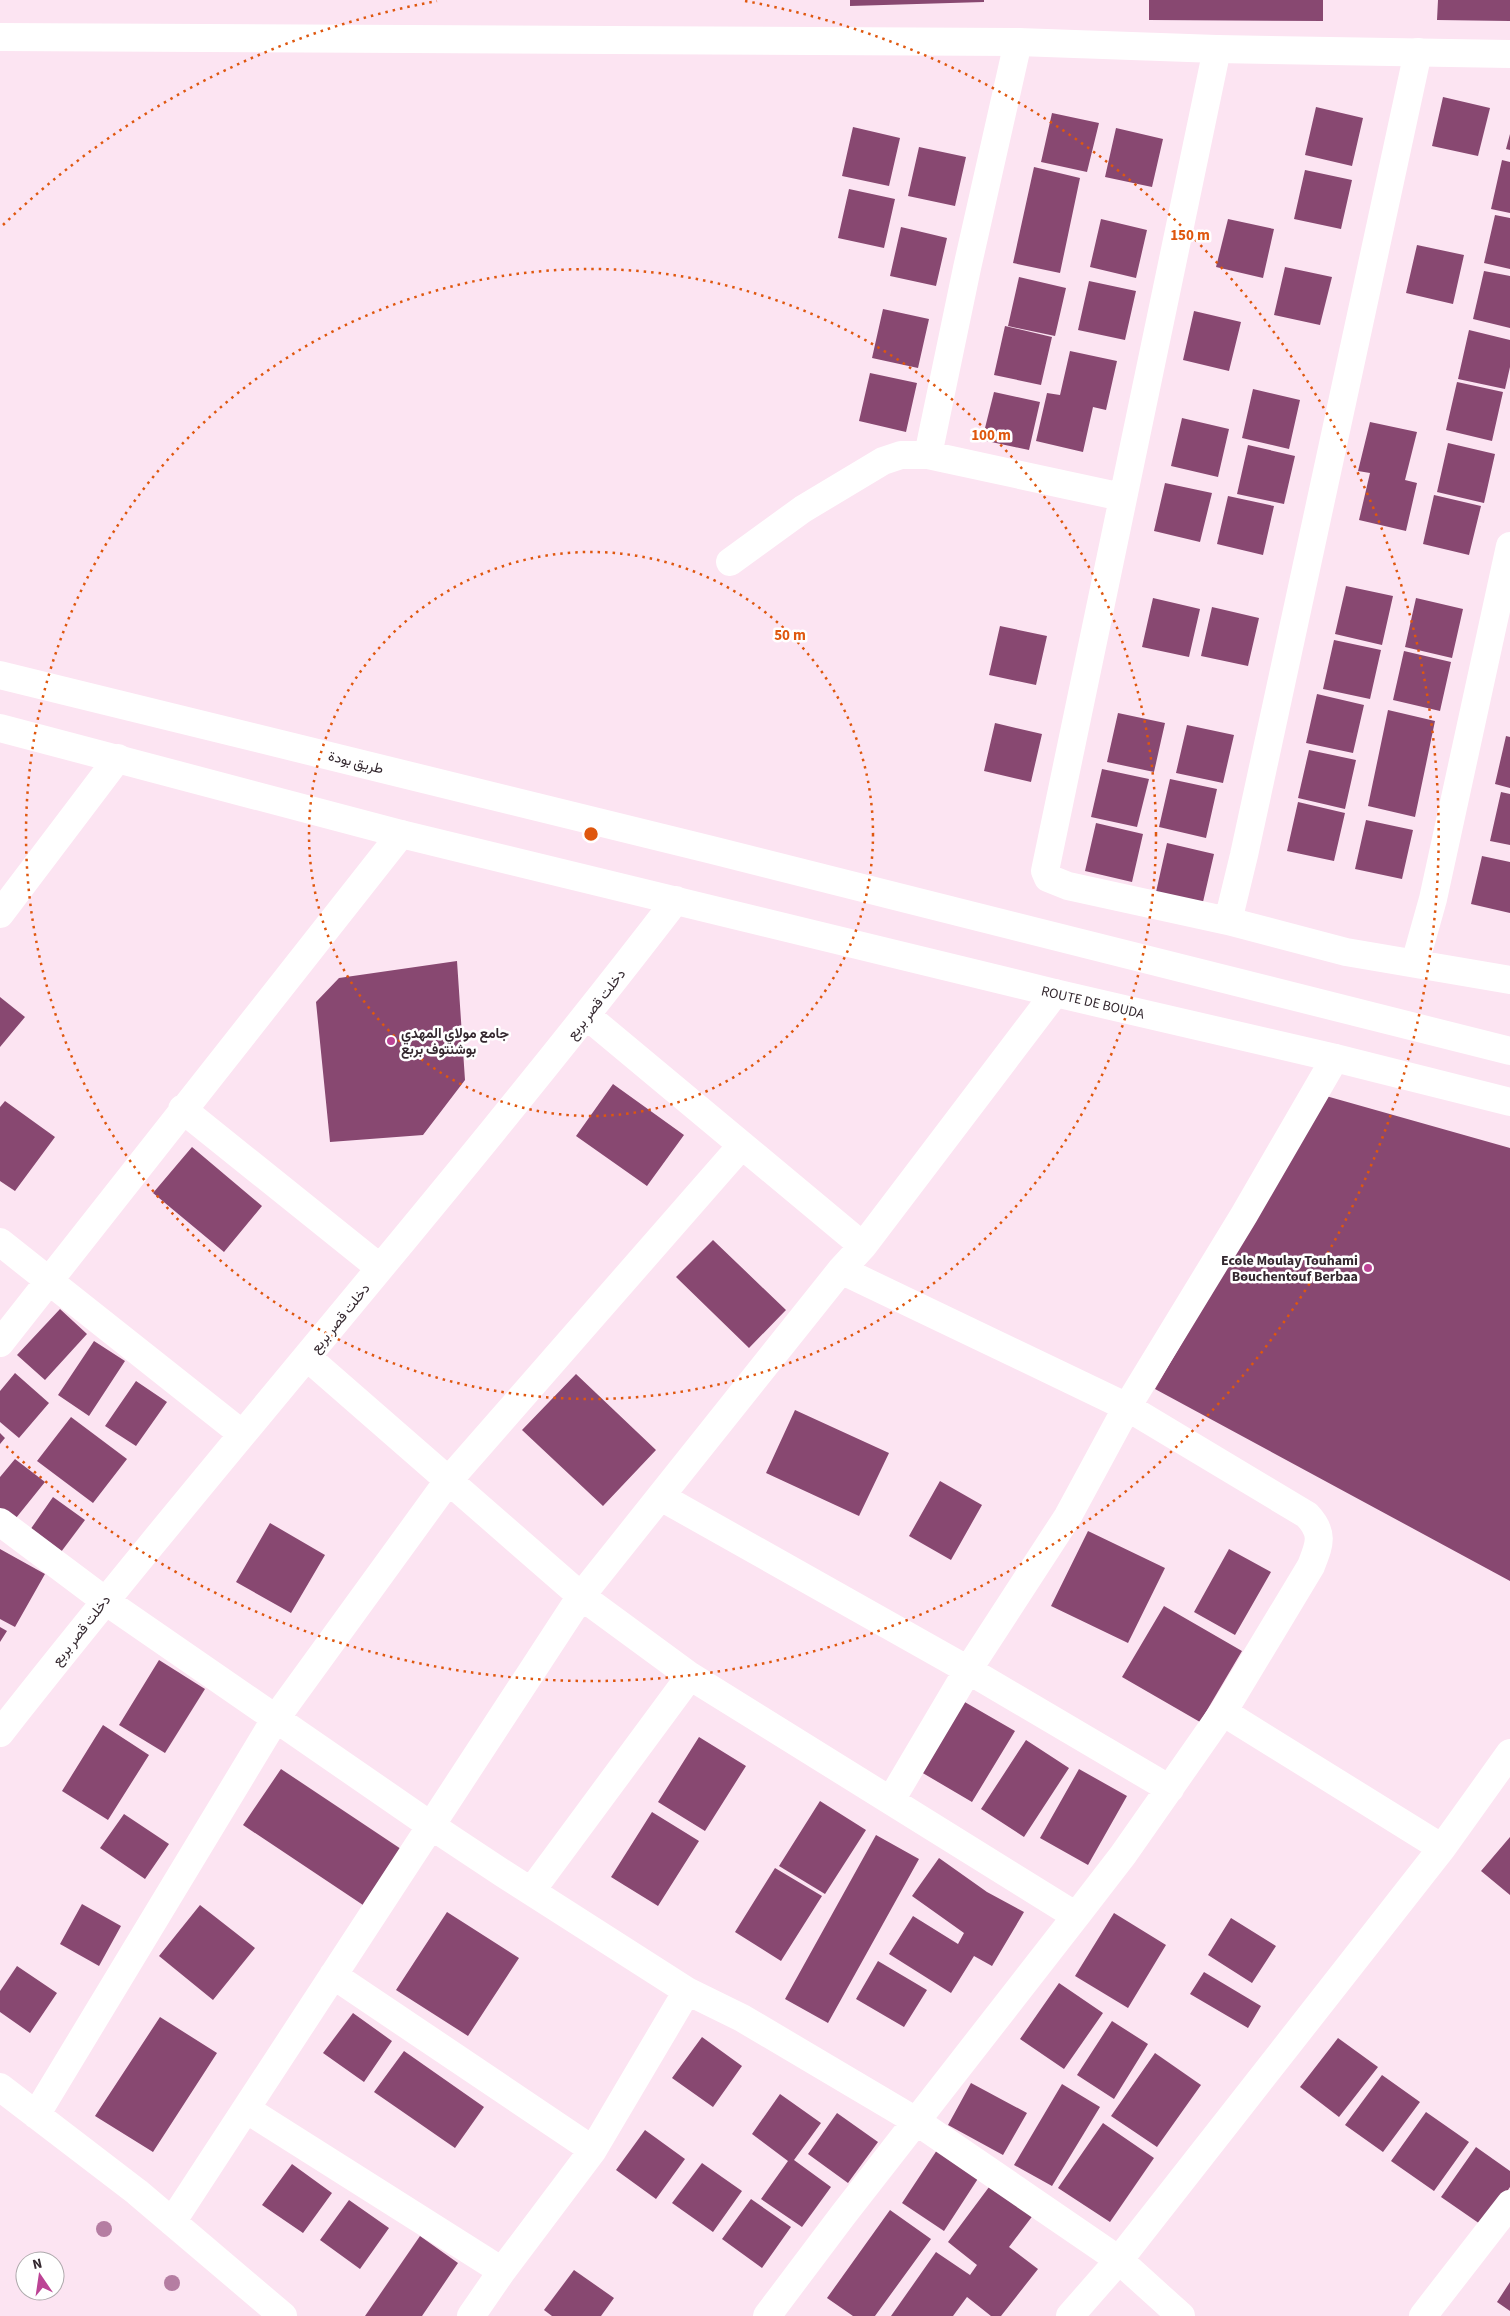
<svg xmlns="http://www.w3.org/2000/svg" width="1510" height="2316" font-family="'Source Sans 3',Vazirmatn,sans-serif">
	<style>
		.building { fill: #884871 }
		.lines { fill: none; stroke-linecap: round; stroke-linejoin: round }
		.minor { stroke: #fff; stroke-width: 28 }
		.tertiary { stroke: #fff; stroke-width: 28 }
		.secondary { stroke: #fff; stroke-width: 28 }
		.tree { fill: #b57da2 }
		.ring { fill: none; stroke: #df570e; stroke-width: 2.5; stroke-dasharray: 2.5 5 }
		.poi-dot { fill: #bc4395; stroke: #fff; stroke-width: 2 }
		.labels { text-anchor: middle; stroke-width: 5; stroke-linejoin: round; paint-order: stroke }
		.street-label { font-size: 14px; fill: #34282f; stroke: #fff }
		.poi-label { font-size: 14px; font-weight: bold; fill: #34282f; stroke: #fff; text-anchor: start }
		.centre { fill: #df570e; stroke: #fff; stroke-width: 2.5 }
		.ring-label { font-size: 15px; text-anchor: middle; font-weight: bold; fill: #df570e; stroke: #fff; stroke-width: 5; stroke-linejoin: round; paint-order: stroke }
	</style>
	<rect width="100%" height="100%" fill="#fce4f2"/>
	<!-- building -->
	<path class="building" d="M 850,0 L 984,0 L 984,2 L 850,6 Z
		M 1149,0 L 1323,0 L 1323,21 L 1149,20 Z
		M 1438,0 L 1510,0 L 1510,21 L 1437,20 Z
		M 1443,97 L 1490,108 L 1478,156 L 1432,146 Z
		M 1316,107 L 1363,118 L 1352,166 L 1305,155 Z
		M 1052,113 L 1099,123 L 1087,172 L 1041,162 Z
		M 853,127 L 900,138 L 889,186 L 842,176 Z
		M 1116,128 L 1163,139 L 1152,187 L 1105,177 Z
		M 1510,134 L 1510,150 L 1506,149 Z
		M 919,147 L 966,157 L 955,206 L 908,196 Z
		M 1502,160 L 1510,162 L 1510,213 L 1491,209 Z
		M 1034,167 L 1080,178 L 1060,273 L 1013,263 Z
		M 1305,170 L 1352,180 L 1341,229 L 1294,219 Z
		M 849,189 L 895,199 L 884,248 L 838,238 Z
		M 1495,215 L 1510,218 L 1510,269 L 1484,263 Z
		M 1101,219 L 1147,230 L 1136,278 L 1090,267 Z
		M 1228,219 L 1274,229 L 1263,278 L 1216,267 Z
		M 901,227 L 947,238 L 936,286 L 890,276 Z
		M 1417,245 L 1464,255 L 1453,304 L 1406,293 Z
		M 1285,267 L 1332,277 L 1320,325 L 1274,315 Z
		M 1484,271 L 1510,276 L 1510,328 L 1473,319 Z
		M 1019,277 L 1066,288 L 1055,336 L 1008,326 Z
		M 1089,281 L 1136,291 L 1125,340 L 1078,330 Z
		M 883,309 L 929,319 L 918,368 L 872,358 Z
		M 1194,311 L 1241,322 L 1229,371 L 1183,360 Z
		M 1005,326 L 1052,337 L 1041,385 L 994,375 Z
		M 1469,330 L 1510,340 L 1510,367 L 1505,389 L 1458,379 Z
		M 1070,351 L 1117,361 L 1106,410 L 1093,407 L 1083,452 L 1036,441 L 1047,393 L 1060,395 Z
		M 870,373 L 917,383 L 906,432 L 859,421 Z
		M 1457,382 L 1503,392 L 1492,441 L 1446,430 Z
		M 1253,389 L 1300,400 L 1289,449 L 1242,438 Z
		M 994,392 L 1040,402 L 1029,450 L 982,440 Z
		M 1182,418 L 1229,429 L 1218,477 L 1171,466 Z
		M 1370,422 L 1417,432 L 1405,480 L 1417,483 L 1406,531 L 1359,520 L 1370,473 L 1358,471 Z
		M 1448,443 L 1495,454 L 1484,503 L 1437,492 Z
		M 1248,445 L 1295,456 L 1284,504 L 1237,494 Z
		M 1165,483 L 1212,493 L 1200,542 L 1154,531 Z
		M 1434,495 L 1481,506 L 1469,555 L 1423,544 Z
		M 1228,496 L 1274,506 L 1263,555 L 1217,544 Z
		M 1346,586 L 1393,596 L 1382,645 L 1335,634 Z
		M 1153,598 L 1200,609 L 1189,657 L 1142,647 Z
		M 1416,598 L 1463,609 L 1452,658 L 1405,647 Z
		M 1212,607 L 1259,618 L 1248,666 L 1201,656 Z
		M 1000,626 L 1047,636 L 1036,685 L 989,675 Z
		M 1334,640 L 1381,650 L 1370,699 L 1323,689 Z
		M 1404,651 L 1451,662 L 1440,711 L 1393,700 Z
		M 1317,694 L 1364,705 L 1353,753 L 1306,743 Z
		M 1388,710 L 1435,721 L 1415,817 L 1368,806 Z
		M 1118,713 L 1165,723 L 1154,772 L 1107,762 Z
		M 995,723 L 1042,734 L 1031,782 L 984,771 Z
		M 1187,725 L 1234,735 L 1223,783 L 1176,773 Z
		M 1506,736 L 1510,737 L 1510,788 L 1495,784 Z
		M 1309,750 L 1356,760 L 1345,809 L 1298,798 Z
		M 1102,769 L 1149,779 L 1137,827 L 1091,817 Z
		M 1170,779 L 1217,789 L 1206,838 L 1159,827 Z
		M 1501,792 L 1510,794 L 1510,845 L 1490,841 Z
		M 1298,802 L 1345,813 L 1334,861 L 1287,851 Z
		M 1366,820 L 1413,830 L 1402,879 L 1355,869 Z
		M 1096,823 L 1143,834 L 1132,882 L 1085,871 Z
		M 1167,843 L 1214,854 L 1203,902 L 1156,892 Z
		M 1482,856 L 1510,862 L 1510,913 L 1471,904 Z
		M 457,961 L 465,1080 L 423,1135 L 330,1142 L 316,1002 L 339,978 Z
		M 0,997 L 25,1017 L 0,1047 Z
		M 613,1084 L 684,1135 L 647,1186 L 576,1136 Z
		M 1326,1096 L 1510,1148 L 1510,1581 L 1155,1389 Z
		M 5,1101 L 55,1137 L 15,1191 L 0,1181 L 0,1107 Z
		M 192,1147 L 262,1206 L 224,1252 L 153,1193 Z
		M 713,1240 L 786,1310 L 749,1348 L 676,1277 Z
		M 60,1309 L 87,1334 L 45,1380 L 17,1355 Z
		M 94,1341 L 125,1361 L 89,1416 L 58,1395 Z
		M 15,1373 L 49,1403 L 19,1438 L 0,1422 L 0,1391 Z
		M 576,1374 L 656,1450 L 603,1506 L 522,1430 Z
		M 136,1381 L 167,1402 L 136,1446 L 105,1426 Z
		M 795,1410 L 889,1453 L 859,1516 L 766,1473 Z
		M 71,1417 L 127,1459 L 93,1503 L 37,1461 Z
		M 0,1433 L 5,1438 L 0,1444 Z
		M 15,1459 L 45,1482 L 12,1523 L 0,1514 L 0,1477 Z
		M 940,1481 L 982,1505 L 951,1560 L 909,1536 Z
		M 53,1497 L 85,1520 L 61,1552 L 30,1530 Z
		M 270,1523 L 325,1555 L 291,1613 L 236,1582 Z
		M 1088,1531 L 1165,1568 L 1128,1643 L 1051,1606 Z
		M 0,1549 L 45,1574 L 15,1627 L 0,1619 Z
		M 1229,1549 L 1271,1572 L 1235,1635 L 1194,1612 Z
		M 1164,1606 L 1242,1651 L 1200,1722 L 1122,1677 Z
		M 0,1627 L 7,1631 L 0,1642 Z
		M 159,1660 L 205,1689 L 165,1753 L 119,1725 Z
		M 963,1701 L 1015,1731 L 972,1802 L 921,1772 Z
		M 103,1725 L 149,1755 L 108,1820 L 62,1791 Z
		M 699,1737 L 746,1766 L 705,1831 L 658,1802 Z
		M 1026,1740 L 1069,1768 L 1024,1837 L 981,1809 Z
		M 281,1769 L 401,1849 L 363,1905 L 243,1825 Z
		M 1079,1769 L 1127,1796 L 1088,1865 L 1040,1838 Z
		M 820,1801 L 866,1830 L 825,1894 L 779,1866 Z
		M 652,1812 L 699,1841 L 658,1906 L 611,1877 Z
		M 124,1814 L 169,1844 L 145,1879 L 100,1848 Z
		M 876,1835 L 919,1859 L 828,2023 L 785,1999 Z
		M 1510,1837 L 1510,1895 L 1481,1871 Z
		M 939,1858 L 987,1892 L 1024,1912 L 992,1966 L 974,1956 L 951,1993 L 889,1954 L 913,1916 L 958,1944 L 964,1933 L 912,1896 Z
		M 775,1868 L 822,1896 L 781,1961 L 735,1932 Z
		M 82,1904 L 121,1926 L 99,1966 L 60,1944 Z
		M 200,1905 L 255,1948 L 213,2000 L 159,1956 Z
		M 447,1912 L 519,1958 L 468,2036 L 396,1990 Z
		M 1114,1913 L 1166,1945 L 1128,2008 L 1075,1976 Z
		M 1231,1918 L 1276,1946 L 1252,1983 L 1208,1955 Z
		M 878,1961 L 927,1990 L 904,2027 L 856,1999 Z
		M 17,1966 L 57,1993 L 30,2033 L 0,2012 L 0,1991 Z
		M 1204,1972 L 1261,2006 L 1248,2028 L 1190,1994 Z
		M 1059,1983 L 1103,2013 L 1064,2069 L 1020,2039 Z
		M 353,2013 L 392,2041 L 364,2082 L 323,2053 Z
		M 160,2017 L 217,2053 L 153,2152 L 95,2116 Z
		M 1112,2021 L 1148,2044 L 1114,2099 L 1077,2075 Z
		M 702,2037 L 742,2066 L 713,2107 L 672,2078 Z
		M 1338,2038 L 1378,2067 L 1339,2117 L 1300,2087 Z
		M 404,2051 L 484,2107 L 455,2148 L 374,2092 Z
		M 1155,2053 L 1201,2085 L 1157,2147 L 1111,2116 Z
		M 1382,2075 L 1420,2102 L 1383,2152 L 1345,2125 Z
		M 971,2083 L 1027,2113 L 1003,2155 L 948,2125 Z
		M 1062,2084 L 1100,2107 L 1052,2186 L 1014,2165 Z
		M 780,2094 L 821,2123 L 794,2160 L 831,2187 L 802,2227 L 761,2199 L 788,2161 L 752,2134 Z
		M 1426,2112 L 1469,2142 L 1434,2191 L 1391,2161 Z
		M 837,2113 L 878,2142 L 848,2183 L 808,2154 Z
		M 1103,2123 L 1154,2158 L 1110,2222 L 1058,2188 Z
		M 645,2130 L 685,2159 L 656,2199 L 616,2170 Z
		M 939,2147 L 981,2174 L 944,2231 L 902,2203 Z
		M 1476,2147 L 1510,2171 L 1510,2187 L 1483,2226 L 1441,2197 Z
		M 702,2163 L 742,2191 L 713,2232 L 672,2203 Z
		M 292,2164 L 332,2193 L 303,2233 L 262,2205 Z
		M 992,2183 L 1034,2214 L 1009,2247 L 1038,2269 L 1001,2316 L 991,2316 L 967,2297 L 953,2316 L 891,2316 L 936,2252 L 970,2275 L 977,2265 L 948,2242 Z
		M 751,2199 L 791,2227 L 762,2268 L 722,2239 Z
		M 349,2200 L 389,2228 L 360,2269 L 320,2240 Z
		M 890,2210 L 931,2239 L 875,2316 L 853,2316 L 827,2298 Z
		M 420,2236 L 458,2263 L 422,2316 L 365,2316 Z
		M 574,2270 L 614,2298 L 601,2316 L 552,2316 L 544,2310 Z
		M 1510,2282 L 1510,2311 L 1497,2302 Z"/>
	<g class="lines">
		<!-- minor -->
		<path class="minor" d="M 1217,49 L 1045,871 L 1048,878 L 1068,886 L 1228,921 L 1346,952 L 1510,980
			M 928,455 L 967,268 L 1018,42
			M 730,562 L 803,509 L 883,461 L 901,455 L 928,455 L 1122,497
			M 0,914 L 118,758
			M 1228,921 L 1244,855 L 1418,52
			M 1415,963 L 1433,899 L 1510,546
			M 587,1016 L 863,1246
			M 182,1109 L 380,1268
			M 0,1242 L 241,1433
			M 841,1270 L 1127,1407 L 1307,1515 C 1325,1534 1319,1545 1311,1566 L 1223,1712 L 1123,1855 L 1076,1916
			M 0,1343 L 401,834
			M 307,1357 L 581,1596 L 690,1676 L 1076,1916 L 843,2215 L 767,2316
			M 661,1497 L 968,1670 L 1170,1789
			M 0,1522 L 104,1600 L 430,1825 L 504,1874 L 687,1991 L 742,2018 L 916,2121 L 1119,2260 L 1181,2316
			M 1223,1712 L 1442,1848
			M 0,1733 C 221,1452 458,1184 676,900
			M 891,1800 L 968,1670 L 1068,1516 L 1127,1407 L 1244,1215 L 1335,1058
			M 532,1890 L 690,1676
			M 333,1975 L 593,2150
			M 0,2087 L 137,2192 L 283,2316
			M 246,2109 L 502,2271
			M 36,2115 L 276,1718 L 448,1481 L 742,1145
			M 172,2222 L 581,1596 L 841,1270 L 863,1246 L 1055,993
			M 471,2316 L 502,2271 L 593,2150 L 687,1991
			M 1070,2316 L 1119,2260 L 1442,1848 L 1510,1753
			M 1423,2316 L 1510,2204"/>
		<!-- tertiary -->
		<path class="tertiary" d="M 0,37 L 1018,42 L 1217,49 L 1510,54"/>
		<!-- secondary -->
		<path class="secondary" d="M 0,675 L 712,850 L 1510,1051
			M 0,728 L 401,834 L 1055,993 L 1335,1058 L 1510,1102"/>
	</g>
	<!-- trees -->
	<g class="tree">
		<circle cx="104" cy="2229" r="8"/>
		<circle cx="172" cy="2283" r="8"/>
	</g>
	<!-- distance rings -->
	<g class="ring">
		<circle cx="591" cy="834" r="282"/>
		<circle cx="591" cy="834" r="565"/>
		<path d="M3 225A847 847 0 0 1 437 1M745 1A847 847 0 1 1 3 1443"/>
	</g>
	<!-- markers -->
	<g class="poi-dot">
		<circle cx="391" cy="1041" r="5"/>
		<circle cx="1368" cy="1268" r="5"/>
	</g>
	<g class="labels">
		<!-- street labels -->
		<g class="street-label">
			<text transform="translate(356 762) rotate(14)" y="5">طريق بودة</text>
			<text transform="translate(1093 1002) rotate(13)" y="5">ROUTE DE BOUDA</text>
			<text transform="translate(596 1004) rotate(-52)" y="5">دخلت قصر بربع</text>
			<text transform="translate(340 1318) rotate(-51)" y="5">دخلت قصر بربع</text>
			<text transform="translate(81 1630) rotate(-52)" y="5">دخلت قصر بربع</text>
		</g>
		<!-- poi labels -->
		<g class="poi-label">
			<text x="401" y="1038">جامع مولاي المهدي<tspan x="401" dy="16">بوشنتوف بربع</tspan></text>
			<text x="1358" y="1265" text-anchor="end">Ecole Moulay Touhami<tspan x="1358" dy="16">Bouchentouf Berbaa</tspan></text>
		</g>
	</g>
	<circle cx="591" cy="834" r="8" class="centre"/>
	<g class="ring-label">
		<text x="1190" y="240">150 m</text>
		<text x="991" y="440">100 m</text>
		<text x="790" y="640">50 m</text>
	</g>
	<!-- north arrow -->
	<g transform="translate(40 2276) rotate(347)"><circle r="24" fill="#ffffff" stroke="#aea9ac"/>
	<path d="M0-4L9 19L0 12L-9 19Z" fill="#bc4395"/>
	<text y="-8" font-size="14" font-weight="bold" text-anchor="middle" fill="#34282f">N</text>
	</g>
</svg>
